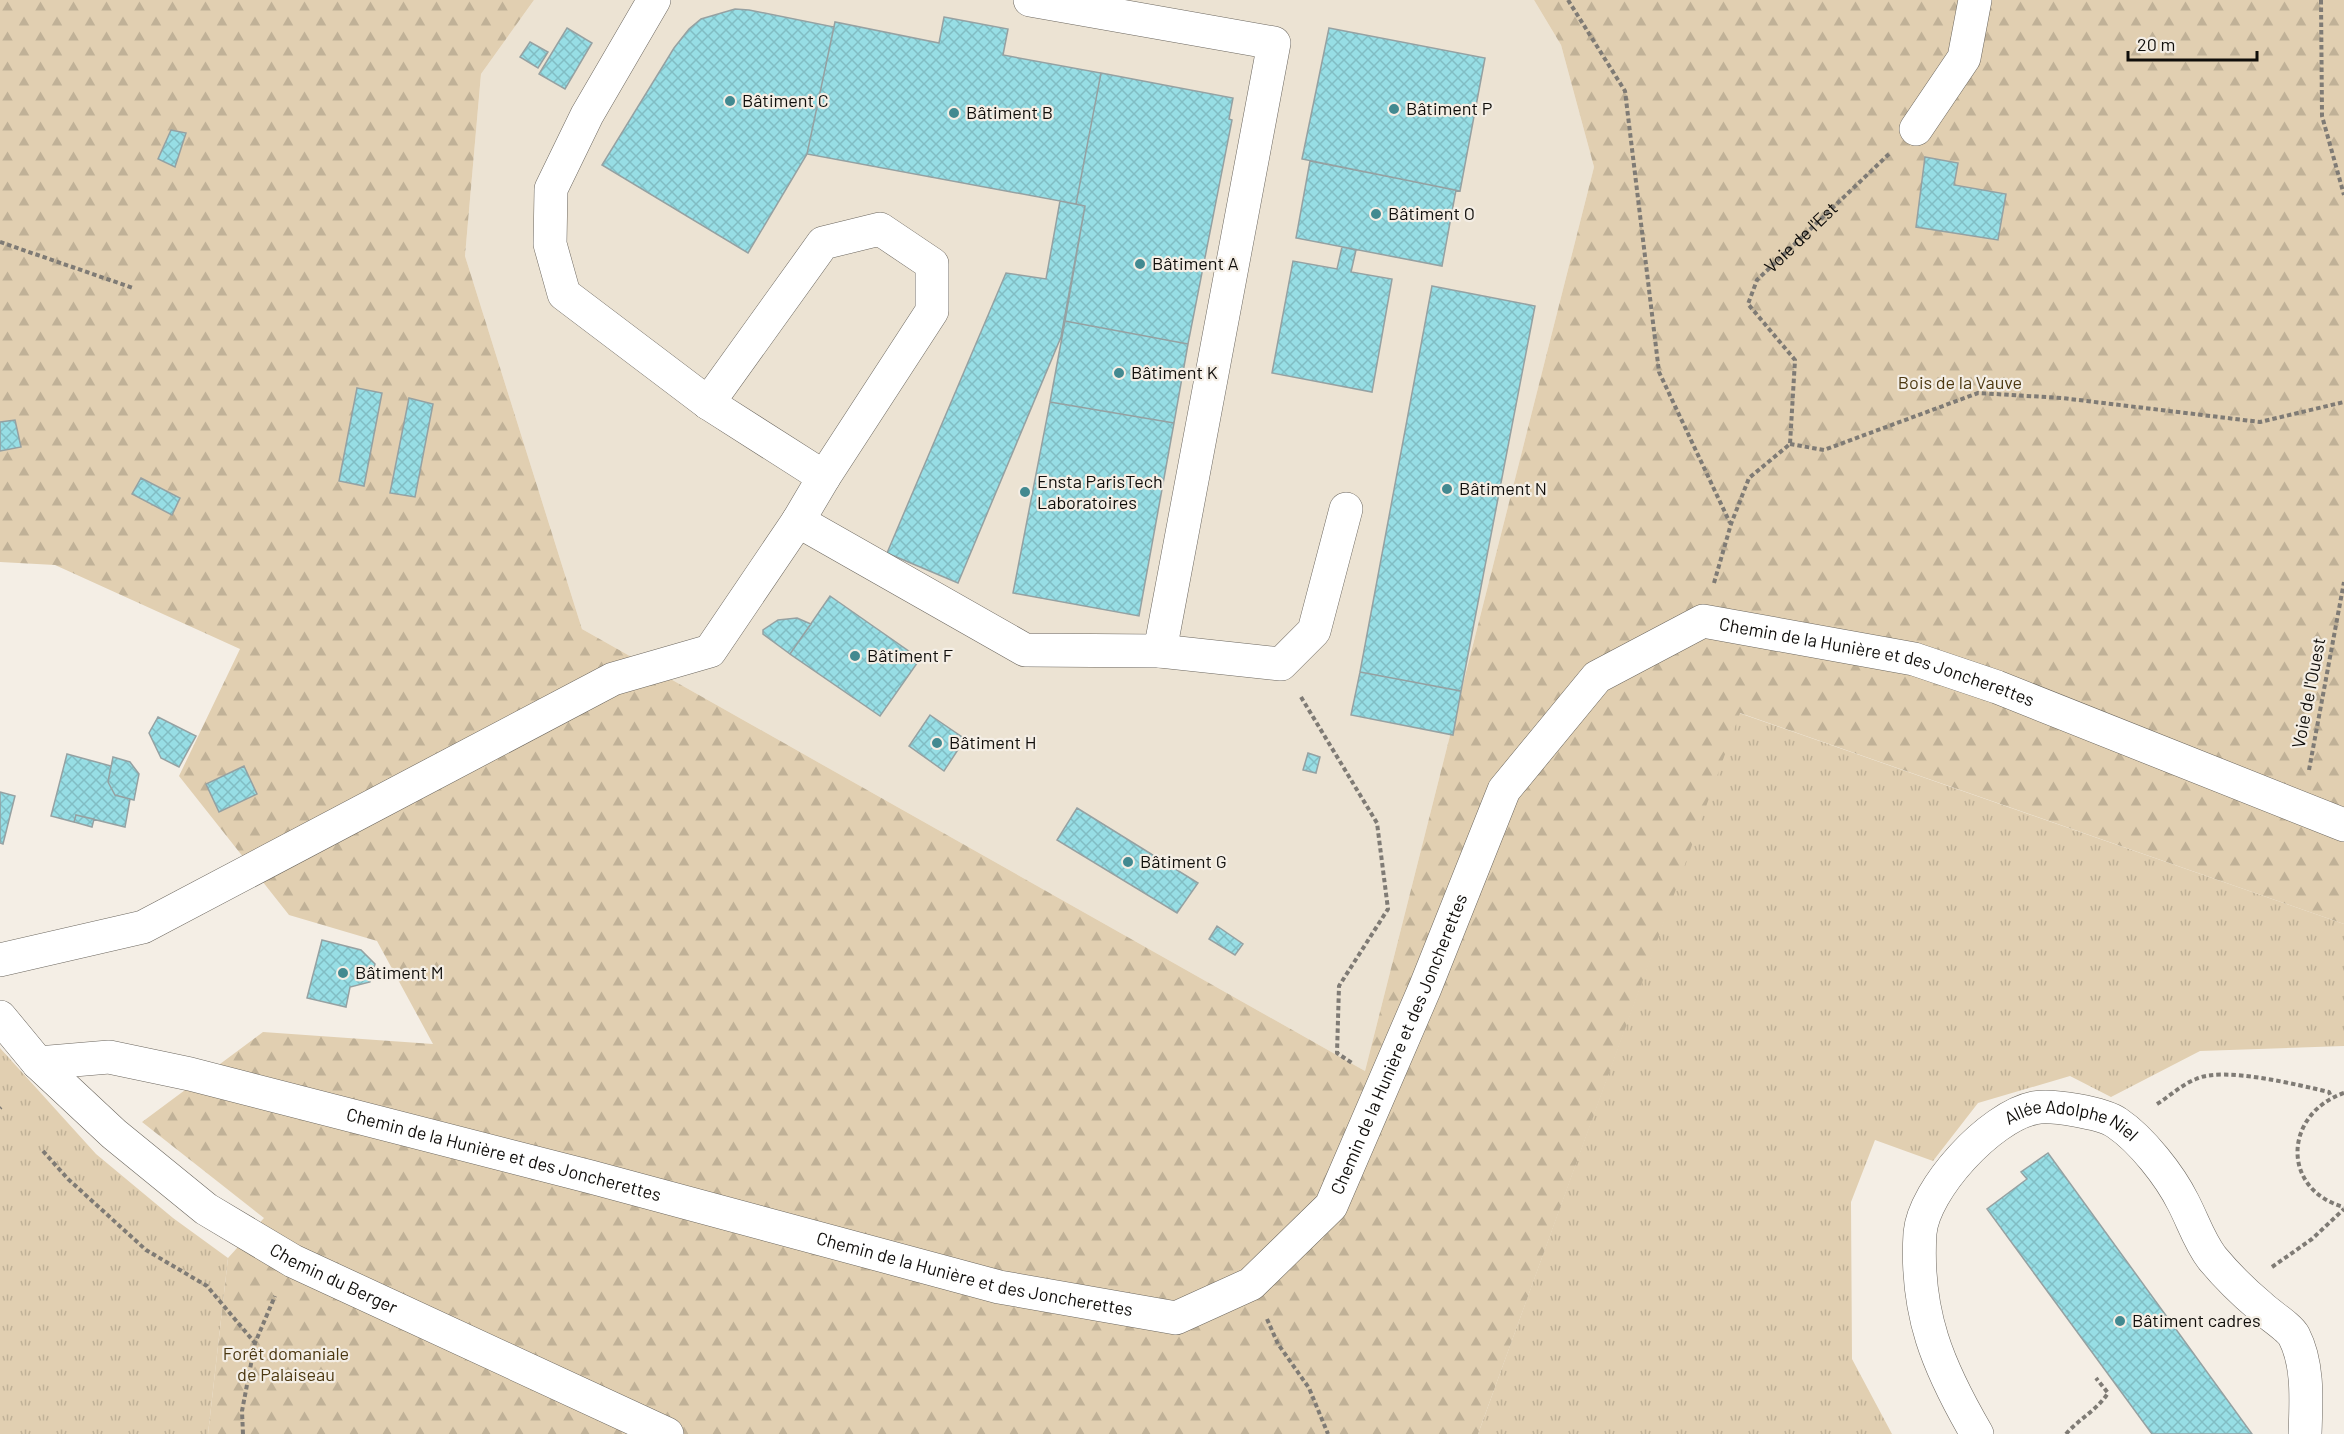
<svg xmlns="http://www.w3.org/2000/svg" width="2344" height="1434" font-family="Barlow,sans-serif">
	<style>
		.built { fill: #ece3d3 }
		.grass { fill: url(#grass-tufts) }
		.forest { fill: url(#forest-firs) }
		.building { fill: url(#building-cross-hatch); stroke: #95a1a2; stroke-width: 1.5 }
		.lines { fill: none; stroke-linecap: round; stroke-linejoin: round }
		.minor-casing { stroke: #6c675f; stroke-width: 34 }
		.path { stroke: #7f7b75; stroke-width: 4; stroke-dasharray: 4.5 3; stroke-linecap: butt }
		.minor { stroke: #fff; stroke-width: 33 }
		.poi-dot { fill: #428990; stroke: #f4eee5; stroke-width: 2 }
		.labels { text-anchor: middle; stroke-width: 4.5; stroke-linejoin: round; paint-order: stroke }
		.poi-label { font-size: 18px; fill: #100e0b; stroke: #f4eee5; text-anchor: start }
		.street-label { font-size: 18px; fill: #100e0b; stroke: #f4eee5 }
		.park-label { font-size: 18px; fill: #4c3811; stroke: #f4eee5 }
	</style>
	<defs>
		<pattern id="grass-tufts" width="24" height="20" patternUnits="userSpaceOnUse" patternTransform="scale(1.5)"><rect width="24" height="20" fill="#e1cfb1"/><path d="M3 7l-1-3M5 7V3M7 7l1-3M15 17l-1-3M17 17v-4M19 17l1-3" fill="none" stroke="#c0b197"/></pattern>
		<pattern id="forest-firs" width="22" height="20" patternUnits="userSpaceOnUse" patternTransform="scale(1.5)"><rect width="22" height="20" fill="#e1cfb1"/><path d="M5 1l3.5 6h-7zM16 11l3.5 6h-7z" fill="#c0b197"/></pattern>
		<pattern id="building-cross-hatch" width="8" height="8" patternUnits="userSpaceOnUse" patternTransform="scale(1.5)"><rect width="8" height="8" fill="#97dee5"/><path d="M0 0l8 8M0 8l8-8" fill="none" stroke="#81bdc3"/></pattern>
	</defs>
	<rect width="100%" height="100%" fill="#f4eee5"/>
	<!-- built -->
	<path class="built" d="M 534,0 L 1534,0 L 1561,45 L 1594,167 L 1365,1071 L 582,629 L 465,256 L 481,74 Z"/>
	<!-- grass -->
	<path class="grass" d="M 1739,713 L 2344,924 L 2344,1046 L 2200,1051 L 2111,1097 L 2070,1076 L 1978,1103 L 1933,1161 L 1875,1140 L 1851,1202 L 1852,1359 L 1892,1434 L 1478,1434 Z
		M 0,1048 L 96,1154 L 173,1218 L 228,1258 L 208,1434 L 0,1434 Z"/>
	<!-- forest -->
	<path class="forest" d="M 0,0 L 534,0 L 481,74 L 465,256 L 582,629 L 1365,1071 L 1594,167 L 1561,45 L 1534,0 L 2344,0 L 2344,924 L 1740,713 L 1478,1434 L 208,1434 L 228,1258 L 264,1218 L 142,1122 L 263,1032 L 433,1044 L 377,941 L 289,915 L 179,776 L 240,649 L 55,565 L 0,562 Z"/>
	<!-- building -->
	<path class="building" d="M 735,9 L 749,10 L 834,27 L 807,154 L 748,253 L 602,165 L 674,48 L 689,29 L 701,19 Z
		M 944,17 L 1008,29 L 1003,55 L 1101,73 L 1076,204 L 807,154 L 835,22 L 939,43 Z
		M 567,28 L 592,43 L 565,89 L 539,74 Z
		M 1329,28 L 1485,58 L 1460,191 L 1302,159 Z
		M 530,42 L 548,52 L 538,68 L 520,57 Z
		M 1101,73 L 1233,98 L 1229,119 L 1232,120 L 1188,344 L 1065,321 L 1085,206 L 1076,204 Z
		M 171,130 L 186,133 L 175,167 L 158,159 Z
		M 1925,157 L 1958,163 L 1954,185 L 2006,194 L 1998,240 L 1916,227 Z
		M 1310,161 L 1456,190 L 1442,266 L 1296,238 Z
		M 1060,201 L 1085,206 L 1061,337 L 958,583 L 887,553 L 1006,273 L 1046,279 Z
		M 1342,247 L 1356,250 L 1351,272 L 1392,279 L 1372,392 L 1272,373 L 1293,261 L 1337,269 Z
		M 1432,286 L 1535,306 L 1461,691 L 1360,672 Z
		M 1065,321 L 1188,344 L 1174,423 L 1050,402 Z
		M 357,388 L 382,393 L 364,486 L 339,481 Z
		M 409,398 L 433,404 L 415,497 L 390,493 Z
		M 1050,402 L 1174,423 L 1139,616 L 1013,593 Z
		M 15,420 L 21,447 L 0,451 L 0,422 Z
		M 141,478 L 180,498 L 172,515 L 132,494 Z
		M 830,596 L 920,659 L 880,716 L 790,654 Z
		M 797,618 L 811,624 L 790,654 L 763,634 L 763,630 L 778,620 Z
		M 1360,672 L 1461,691 L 1453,735 L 1351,715 Z
		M 930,715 L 965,739 L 944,771 L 909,746 Z
		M 158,717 L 196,736 L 179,767 L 161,758 L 149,733 Z
		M 1308,753 L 1320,757 L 1316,773 L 1303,770 Z
		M 67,754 L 111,766 L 108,782 L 115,795 L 130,799 L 125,827 L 76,815 L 74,822 L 51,816 Z
		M 113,757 L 130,762 L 139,774 L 134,800 L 115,795 L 108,782 Z
		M 244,766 L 257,794 L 219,812 L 206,784 Z
		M 0,792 L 15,796 L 3,844 L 0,843 Z
		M 1077,808 L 1198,883 L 1177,913 L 1057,840 Z
		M 76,815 L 94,819 L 92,827 L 74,822 Z
		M 1217,926 L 1243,944 L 1235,955 L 1209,939 Z
		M 322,940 L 361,950 L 375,964 L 370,982 L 350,987 L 346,1007 L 307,998 Z
		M 2048,1153 L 2252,1434 L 2152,1434 L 1987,1209 L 2027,1179 L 2021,1172 Z"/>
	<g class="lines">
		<defs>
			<g id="minor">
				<path d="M 1916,129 L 1964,58 L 1975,0"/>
				<path d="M 708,403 L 823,243 L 880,229 L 932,264 L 932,311 L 824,477"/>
				<path d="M 798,521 L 1025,650 L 1160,651 L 1274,43 L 1030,0"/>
				<path d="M 1160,651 L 1281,664 L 1314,631 L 1346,509"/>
				<path d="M 0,960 L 143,927 L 613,679 L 710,651 L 798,521 L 824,477 L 708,403 L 564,294 L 550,244 L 551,189 L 587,115 L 654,0"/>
				<path id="s2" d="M 0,1017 L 38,1063 L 114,1134 L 206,1209 L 293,1261 L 667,1434"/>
				<path id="s3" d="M 38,1063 L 109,1057 L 190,1074 L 591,1177 L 999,1287 L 1176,1318 L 1251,1284 L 1331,1206 L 1425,988 L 1504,790 L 1597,677 L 1703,621 L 1914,659 L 1997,687 L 2344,825"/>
				<path id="s4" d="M 1977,1434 C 1938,1367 1915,1313 1920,1233 C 1924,1189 1990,1117 2034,1108 C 2050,1104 2103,1113 2117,1123 C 2142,1140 2170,1176 2183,1202 C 2193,1221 2199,1241 2212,1258 C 2227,1276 2242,1291 2260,1306 C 2268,1314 2289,1327 2294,1336 C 2309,1365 2306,1403 2305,1434"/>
			</g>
		</defs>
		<!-- minor casing -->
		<use href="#minor" class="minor-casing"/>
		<!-- path -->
		<g class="path">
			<path d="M 1568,0 L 1625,91 L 1659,372 L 1730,523"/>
			<path d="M 2321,0 L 2322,116 L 2344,195"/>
			<path d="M 0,242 L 133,288"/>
			<path d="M 1790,444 L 1824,450 L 1978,393 L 2062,398 L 2260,422 L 2344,402"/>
			<path id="s1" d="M 1714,583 L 1731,524 L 1749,478 L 1790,444 L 1795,360 L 1748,304 L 1757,280 L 1889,154"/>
			<path d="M 1301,697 L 1377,823 L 1388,909 L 1339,986 L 1337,1053 L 1352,1063"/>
			<path d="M 2309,770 L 2344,582"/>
			<path d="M 2344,1093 C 2283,1114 2281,1190 2344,1207"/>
			<path d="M 2157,1104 C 2170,1096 2181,1085 2196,1079 C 2224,1066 2298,1085 2329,1092 L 2331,1097"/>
			<path d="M 0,1108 L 1,1107"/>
			<path d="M 43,1151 L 68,1179 L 146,1250 L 207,1286 L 255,1343"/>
			<path d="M 2272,1267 L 2312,1239 L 2344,1209"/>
			<path d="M 1267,1319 L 1278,1344 L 1309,1388 L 1328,1434"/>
			<path d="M 243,1434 L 242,1411 L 255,1343 L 275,1296"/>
			<path d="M 2066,1434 C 2079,1419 2097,1410 2108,1393 L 2096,1378"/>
		</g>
		<!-- minor -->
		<use href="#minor" class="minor"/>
	</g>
	<!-- markers -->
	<g class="poi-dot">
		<circle cx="730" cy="101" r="6"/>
		<circle cx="1394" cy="109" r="6"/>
		<circle cx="954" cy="113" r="6"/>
		<circle cx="1376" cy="214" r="6"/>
		<circle cx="1140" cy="264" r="6"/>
		<circle cx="1119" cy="373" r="6"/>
		<circle cx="1447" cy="489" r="6"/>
		<circle cx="1025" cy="492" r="6"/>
		<circle cx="855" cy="656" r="6"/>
		<circle cx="937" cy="743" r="6"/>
		<circle cx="1128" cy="862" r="6"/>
		<circle cx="343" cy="973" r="6"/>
		<circle cx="2120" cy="1321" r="6"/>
	</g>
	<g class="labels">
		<!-- poi labels -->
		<g class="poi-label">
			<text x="742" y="107">Bâtiment C</text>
			<text x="1406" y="115">Bâtiment P</text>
			<text x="966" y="119">Bâtiment B</text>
			<text x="1388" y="220">Bâtiment O</text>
			<text x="1152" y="270">Bâtiment A</text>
			<text x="1131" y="379">Bâtiment K</text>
			<text x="1037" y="488">Ensta ParisTech<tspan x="1037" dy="21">Laboratoires</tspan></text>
			<text x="1459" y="495">Bâtiment N</text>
			<text x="867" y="662">Bâtiment F</text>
			<text x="949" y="749">Bâtiment H</text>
			<text x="1140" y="868">Bâtiment G</text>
			<text x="355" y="979">Bâtiment M</text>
			<text x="2132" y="1327">Bâtiment cadres</text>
		</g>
		<!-- street labels -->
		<g class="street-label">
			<text dy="6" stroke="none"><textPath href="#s1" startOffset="408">Voie de l'Est</textPath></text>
			<text dy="6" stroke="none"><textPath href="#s3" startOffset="2260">Chemin de la Hunière et des Joncherettes</textPath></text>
			<text transform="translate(2309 693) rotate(-79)" y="6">Voie de l'Ouest</text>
			<text dy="6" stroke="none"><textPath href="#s3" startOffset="1540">Chemin de la Hunière et des Joncherettes</textPath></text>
			<text dy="6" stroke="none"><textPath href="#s4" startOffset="428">Allée Adolphe Niel</textPath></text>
			<text dy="6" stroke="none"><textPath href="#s3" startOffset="478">Chemin de la Hunière et des Joncherettes</textPath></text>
			<text dy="6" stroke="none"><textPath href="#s3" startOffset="964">Chemin de la Hunière et des Joncherettes</textPath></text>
			<text dy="6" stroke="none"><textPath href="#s2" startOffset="428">Chemin du Berger</textPath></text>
		</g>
		<!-- park labels -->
		<g class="park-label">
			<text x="1960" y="389">Bois de la Vauve</text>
			<text x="286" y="1360">Forêt domaniale<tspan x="286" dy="21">de Palaiseau</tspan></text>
		</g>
	</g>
	<!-- scale -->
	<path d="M2128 51v9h129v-9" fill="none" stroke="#100e0b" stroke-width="3"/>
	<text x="2137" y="51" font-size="18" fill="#100e0b" stroke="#f4eee5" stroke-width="4.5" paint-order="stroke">20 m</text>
</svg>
